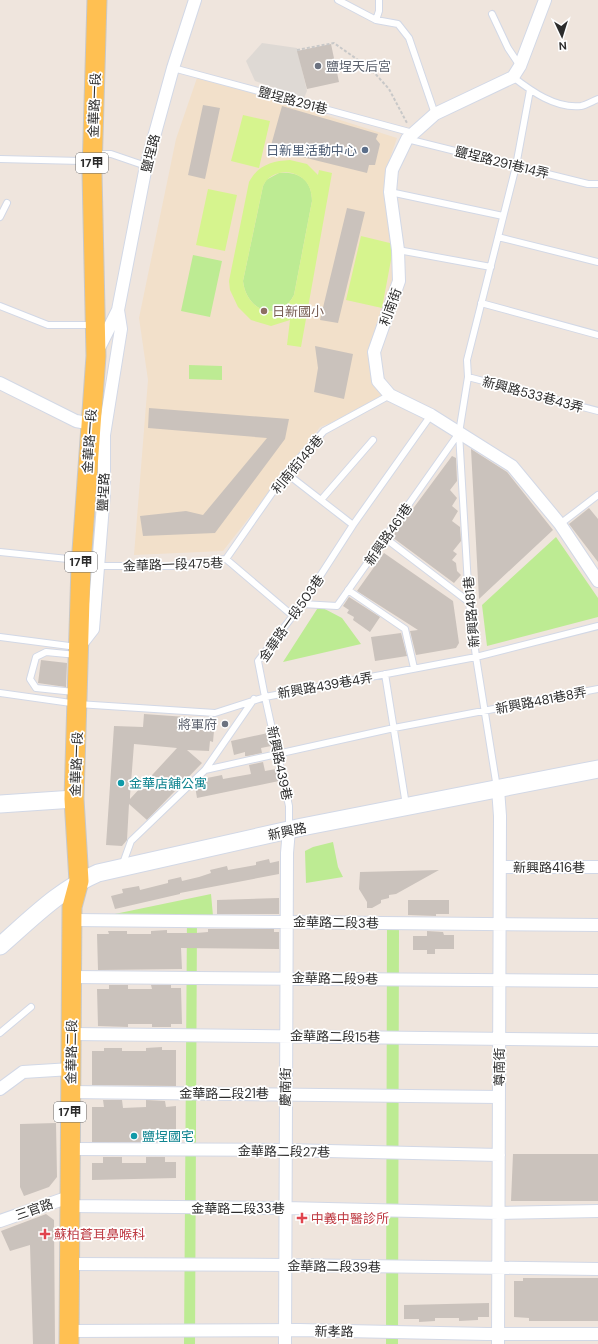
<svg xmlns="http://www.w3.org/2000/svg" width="598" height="1344" font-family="'DM Sans','Noto Sans TC',sans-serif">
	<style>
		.education { fill: #f2e0ca }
		.green { fill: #bdeb93 }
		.pitch { fill: #d6f48e; fill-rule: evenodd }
		.plaza { fill: #ded9d4 }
		.building { fill: #cac2bc; fill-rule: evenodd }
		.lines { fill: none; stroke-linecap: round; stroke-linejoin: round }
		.lane-casing { stroke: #d2d8e6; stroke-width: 8 }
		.street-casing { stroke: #d2d8e6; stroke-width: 14 }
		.secondary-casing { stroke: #d2d8e6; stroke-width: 19 }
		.primary-casing { stroke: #c8c8c8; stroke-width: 21 }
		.path { stroke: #c8c8c8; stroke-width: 2; stroke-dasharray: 3 2; stroke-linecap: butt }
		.lane { stroke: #fff; stroke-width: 6 }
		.street { stroke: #fff; stroke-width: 12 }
		.secondary { stroke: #fff; stroke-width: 17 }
		.primary { stroke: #ffc052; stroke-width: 19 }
		.worship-dot { fill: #6b7280; stroke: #fff; stroke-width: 1.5 }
		.service-dot { fill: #5c6f8a; stroke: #fff; stroke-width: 1.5 }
		.education-dot { fill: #8d6e63; stroke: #fff; stroke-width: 1.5 }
		.culture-dot { fill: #0f9aa8; stroke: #fff; stroke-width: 1.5 }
		.health-dot { fill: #e0444e; stroke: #fff; stroke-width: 1.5 }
		.labels { text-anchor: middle; stroke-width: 3.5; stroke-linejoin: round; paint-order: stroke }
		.shield { fill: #fff; stroke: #6b6b6b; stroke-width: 1 }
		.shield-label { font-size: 12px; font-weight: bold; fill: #2c2c2c }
		.worship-label { font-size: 13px; fill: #5b616d; stroke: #fff; text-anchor: start }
		.street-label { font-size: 13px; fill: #2c2c2c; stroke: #fff }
		.service-label { font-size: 13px; fill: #4e5e75; stroke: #fff; text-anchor: end }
		.education-label { font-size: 13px; fill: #785e54; stroke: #fff; text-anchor: start }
		.culture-label { font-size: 13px; fill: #0d838f; stroke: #fff; text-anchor: start }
		.health-label { font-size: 13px; fill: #be3a42; stroke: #fff; text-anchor: start }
	</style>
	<rect width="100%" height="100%" fill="#efe5dd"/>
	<!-- education -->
	<path class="education" d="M 198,75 L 397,138 L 389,161 L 384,182 L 397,274 L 375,360 L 389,396 L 383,403 L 320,427 L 223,551 L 134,555 L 148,380 L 139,318 L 176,139 Z"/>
	<!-- green -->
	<path class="green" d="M 279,173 C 299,171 312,180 312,201 L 294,295 C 279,324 246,311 243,281 L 263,186 L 266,180 Z
		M 193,255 L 222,261 L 210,317 L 181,311 Z
		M 189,365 L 222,366 L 222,380 L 189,379 Z
		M 556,537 L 598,598 L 598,617 L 487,646 L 482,605 Z
		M 319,606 L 342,618 L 361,644 L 283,662 Z
		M 333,842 L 338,867 L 343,877 L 306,883 L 305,851 L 313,847 Z
		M 211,894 L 213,916 L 197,916 L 195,1344 L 184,1344 L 187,916 L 105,916 Z
		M 399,924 L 398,1344 L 386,1344 L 387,925 Z"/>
	<!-- pitch -->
	<path class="pitch" d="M 243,115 L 270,121 L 259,168 L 231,161 Z
		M 290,160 L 307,164 L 318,175 L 319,170 L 332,173 L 301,347 L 287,345 L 290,320 L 271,326 L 251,320 L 238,307 L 230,290 L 229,281 L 249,182 C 258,165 272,161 290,160 ZM 286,172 C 303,174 312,184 312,201 L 294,295 C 279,324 246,311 243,281 L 263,186 C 268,176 275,173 286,172 Z
		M 208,189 L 237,195 L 225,251 L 196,245 Z
		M 361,236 L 394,244 L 382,308 L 346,300 Z"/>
	<!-- plaza -->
	<path class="plaza" d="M 262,43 L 297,48 L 307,91 L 304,98 L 255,81 L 246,61 Z"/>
	<!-- building -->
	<path class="building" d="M 331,44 L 339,82 L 307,89 L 297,51 Z
		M 203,105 L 220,108 L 205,179 L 188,175 Z
		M 282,106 L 378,134 L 376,139 L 380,144 L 375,165 L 369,165 L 367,173 L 270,149 Z
		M 347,208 L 365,212 L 338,323 L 320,320 Z
		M 315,346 L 353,354 L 344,399 L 314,392 L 318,368 Z
		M 149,408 L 289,419 L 285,439 L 215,533 L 143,536 L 140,516 L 186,511 L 203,515 L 267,438 L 148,428 Z
		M 471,449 L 507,472 L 553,530 L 479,599 Z
		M 452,456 L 456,458 L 457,481 L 450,490 L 457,498 L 452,506 L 458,511 L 452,521 L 460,527 L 461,541 L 453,551 L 457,554 L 452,560 L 456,563 L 457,571 L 461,575 L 454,583 L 392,537 Z
		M 589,508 L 598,519 L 598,562 L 569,524 Z
		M 384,553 L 453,601 L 459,643 L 456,648 L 416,655 L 410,631 L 418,630 L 357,591 Z
		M 349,597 L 380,617 L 370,632 L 353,620 L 354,617 L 347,613 L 349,610 L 343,606 Z
		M 401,633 L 407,656 L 375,661 L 371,637 Z
		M 41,660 L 67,663 L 66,687 L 38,683 Z
		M 144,714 L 215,719 L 213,742 L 210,741 L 209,751 L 187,750 L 202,763 L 147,820 L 129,804 L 127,840 L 122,846 L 106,845 L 114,726 L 143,727 ZM 134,744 L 177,748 L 130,799 L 130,796 Z
		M 268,733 L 271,746 L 261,748 L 262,753 L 247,756 L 245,756 L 245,752 L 234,755 L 231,741 Z
		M 263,762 L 265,771 L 276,769 L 279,781 L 197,798 L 195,786 L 202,779 L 222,775 L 223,779 L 251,774 L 249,765 Z
		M 269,859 L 270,863 L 279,861 L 279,874 L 180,893 L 180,894 L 115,909 L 111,896 L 123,893 L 122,889 L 139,886 L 140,890 L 168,883 L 168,880 L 181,877 L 182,881 L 199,877 L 211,873 L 210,870 L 227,866 L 228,870 L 256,865 L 256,862 Z
		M 439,870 L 396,894 L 389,895 L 389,898 L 381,900 L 381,903 L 372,908 L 367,908 L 367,902 L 359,889 L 360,872 Z
		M 279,898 L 279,914 L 217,914 L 217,900 Z
		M 408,900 L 449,900 L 449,914 L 436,914 L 436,916 L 408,915 Z
		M 208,929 L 274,929 L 274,932 L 279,932 L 279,949 L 181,948 L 182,969 L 98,970 L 97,934 L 109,934 L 108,931 L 127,931 L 127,934 L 151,934 L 151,931 L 167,930 L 167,933 L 196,933 L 208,932 Z
		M 427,931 L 443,932 L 444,935 L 454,935 L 454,949 L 435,949 L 435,954 L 427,954 L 427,950 L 413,950 L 413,936 L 427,936 Z
		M 109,985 L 128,985 L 128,989 L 152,989 L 151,985 L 171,985 L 171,988 L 181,988 L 182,1024 L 171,1024 L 171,1027 L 152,1027 L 152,1024 L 128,1024 L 128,1027 L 98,1026 L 97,989 L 109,989 Z
		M 162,1047 L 162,1050 L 176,1050 L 176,1086 L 92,1085 L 92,1051 L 104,1051 L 104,1048 L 122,1048 L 122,1051 L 146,1051 L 146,1048 Z
		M 103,1100 L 122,1100 L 123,1108 L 146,1107 L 146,1100 L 165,1101 L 166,1107 L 176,1106 L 176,1142 L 92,1142 L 92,1107 L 104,1107 Z
		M 56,1123 L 57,1177 L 49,1187 L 24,1196 L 20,1187 L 20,1124 Z
		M 513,1154 L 598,1154 L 598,1201 L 511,1201 Z
		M 103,1157 L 122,1157 L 122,1163 L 146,1163 L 146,1157 L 165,1157 L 165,1162 L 176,1162 L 176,1178 L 92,1180 L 92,1163 L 103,1163 Z
		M 46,1214 L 54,1220 L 55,1344 L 33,1344 L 30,1245 L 10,1251 L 1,1231 Z
		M 523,1278 L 598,1278 L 598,1321 L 529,1321 L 529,1318 L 514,1317 L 514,1281 L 523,1281 Z
		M 489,1303 L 489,1317 L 478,1317 L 478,1320 L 459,1321 L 459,1318 L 435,1318 L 435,1321 L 419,1322 L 419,1319 L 404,1319 L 404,1305 Z"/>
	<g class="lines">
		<defs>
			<path id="lane" d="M 338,0 L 376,20 L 398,24 L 409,38 L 435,114
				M 492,14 L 508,48 L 520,66
				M 376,20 L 379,11 L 379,0
				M 173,68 L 413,133
				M 513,77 C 531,91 556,109 581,106 C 586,105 593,101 598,99
				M 407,139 L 588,184 L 598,184
				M 0,159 L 81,161 L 93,154 L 111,154 L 146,166
				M 390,192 L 503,216
				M 0,217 L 7,203
				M 498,237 L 598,262
				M 398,250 L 491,267
				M 481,303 L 598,335
				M 0,306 L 48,325 L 93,325
				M 468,377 L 598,411
				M 286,473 L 353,525
				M 321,500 L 373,440
				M 560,524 L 598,495
				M 385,538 L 469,602
				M 0,552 L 68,559 L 79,564
				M 226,559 L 286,473 L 324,431 L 390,395
				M 96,566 L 172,566 L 226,559 L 293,616
				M 348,590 L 405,629 L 414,668
				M 302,604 L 337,606 L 459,433
				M 0,637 L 77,647
				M 385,674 L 406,805
				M 74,692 L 36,688 L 30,679 L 36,657 L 46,652 L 77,655
				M 0,693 L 78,704 L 215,713 L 265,697 L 258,661 L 302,604 L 353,525 L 431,415
				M 205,770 L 394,728 L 598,689
				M 497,788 L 476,657 L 469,602 L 459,433 L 468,377 L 467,360 L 516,166 L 530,90
				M 289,829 L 289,806 L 265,697 L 476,657 L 598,626
				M 122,866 L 131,841 L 205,770 L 254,699
				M 0,1033 L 31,1007"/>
			<path id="street" d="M 545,0 L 520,66 L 513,77 L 435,114 L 407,139 L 392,170 L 390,192 L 398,250 L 399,281 L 374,352 L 378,381 L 390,395 L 431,415 L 512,466 L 560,524 L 598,581
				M 98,350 L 118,310 L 146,166 L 173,68 L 195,0
				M 0,383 L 76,421 L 98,425
				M 79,647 L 93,629 L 104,493 L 104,435 L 121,329 L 118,310
				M 498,789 L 500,816 L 498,1344
				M 500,867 L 598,867
				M 73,920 L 598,925
				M 72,977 L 598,981
				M 72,1034 L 598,1040
				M 0,1089 L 23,1072 L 71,1069
				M 70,1092 L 499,1097
				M 70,1149 L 285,1150 L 499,1155
				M 69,1206 L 285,1208 L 499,1213 L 598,1211
				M 0,1221 L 69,1197
				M 70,1264 L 284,1265 L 598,1269
				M 70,1331 L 299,1330 L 487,1334 L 598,1334
				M 285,1344 L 287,853 L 289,830"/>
			<path id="secondary" d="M 0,804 L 74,799
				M 0,946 C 31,919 60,889 98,873 L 302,827 L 598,769"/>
			<path id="primary" d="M 69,1344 L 72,907 L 79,881 L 74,799 L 81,565 L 96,356 L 92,172 L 97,0"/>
		</defs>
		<!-- lane casing -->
		<use href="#lane" class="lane-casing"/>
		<!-- street casing -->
		<use href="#street" class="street-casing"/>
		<!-- secondary casing -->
		<use href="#secondary" class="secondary-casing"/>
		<!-- primary casing -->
		<use href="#primary" class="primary-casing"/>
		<!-- path -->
		<path class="path" d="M 297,50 L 334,43 L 371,69 L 389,89 L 407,123"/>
		<!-- lane -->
		<use href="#lane" class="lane"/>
		<!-- street -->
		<use href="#street" class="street"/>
		<!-- secondary -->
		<use href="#secondary" class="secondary"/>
		<!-- primary -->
		<use href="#primary" class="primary"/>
	</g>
	<!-- markers -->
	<g class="worship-dot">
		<circle cx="318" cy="66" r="4"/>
		<circle cx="225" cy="724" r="4"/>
	</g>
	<circle class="service-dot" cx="365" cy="150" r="4"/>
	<circle class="education-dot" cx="264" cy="311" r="4"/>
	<g class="culture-dot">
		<circle cx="121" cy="783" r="4"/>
		<circle cx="134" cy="1136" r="4"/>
	</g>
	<g class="health-dot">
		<path d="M300 1212h4v4h4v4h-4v4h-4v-4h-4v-4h4z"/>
		<path d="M43 1228h4v4h4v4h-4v4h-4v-4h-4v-4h4z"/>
	</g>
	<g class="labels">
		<!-- shield labels -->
		<g class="shield">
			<rect x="76" y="153" width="32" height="20" rx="3"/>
			<rect x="65" y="552" width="32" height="20" rx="3"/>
			<rect x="54" y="1102" width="32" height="20" rx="3"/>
		</g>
		<g class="shield-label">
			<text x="92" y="167">17甲</text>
			<text x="81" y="566">17甲</text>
			<text x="70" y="1116">17甲</text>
		</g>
		<!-- worship labels -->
		<g class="worship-label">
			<text x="326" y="71">鹽埕天后宮</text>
			<text x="217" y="729" text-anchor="end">將軍府</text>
		</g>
		<!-- street labels -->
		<g class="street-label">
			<text transform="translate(293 100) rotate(15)" y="5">鹽埕路291巷</text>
			<text transform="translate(94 105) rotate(-88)" y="5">金華路一段</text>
			<text transform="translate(150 153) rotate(-76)" y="5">鹽埕路</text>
			<text transform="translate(502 162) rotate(14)" y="5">鹽埕路291巷14弄</text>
			<text transform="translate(390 307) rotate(-70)" y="5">利南街</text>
			<text transform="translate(533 394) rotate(15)" y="5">新興路533巷43弄</text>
			<text transform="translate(89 441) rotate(-86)" y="5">金華路一段</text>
			<text transform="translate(297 464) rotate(-50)" y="5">利南街148巷</text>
			<text transform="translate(103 492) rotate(-87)" y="5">鹽埕路</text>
			<text transform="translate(388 534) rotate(-55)" y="5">新興路461巷</text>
			<text transform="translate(173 564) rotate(-2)" y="5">金華路一段475巷</text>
			<text transform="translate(471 612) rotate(-95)" y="5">新興路481巷</text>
			<text transform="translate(291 618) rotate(-55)" y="5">金華路一段503巷</text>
			<text transform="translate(325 685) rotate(-10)" y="5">新興路439巷4弄</text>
			<text transform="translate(541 700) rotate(-11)" y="5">新興路481巷8弄</text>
			<text transform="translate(280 763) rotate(78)" y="5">新興路439巷</text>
			<text transform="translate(76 764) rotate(-88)" y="5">金華路一段</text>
			<text transform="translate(287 831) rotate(-12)" y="5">新興路</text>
			<text x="549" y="872">新興路416巷</text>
			<text transform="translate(336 922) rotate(1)" y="5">金華路二段3巷</text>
			<text transform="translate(335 978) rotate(1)" y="5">金華路二段9巷</text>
			<text transform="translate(335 1036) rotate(1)" y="5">金華路二段15巷</text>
			<text transform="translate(71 1052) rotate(-89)" y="5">金華路二段</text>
			<text transform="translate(499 1067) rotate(-90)" y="5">尊南街</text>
			<text transform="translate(285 1087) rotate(-89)" y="5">慶南街</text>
			<text x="224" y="1098">金華路二段21巷</text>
			<text transform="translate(284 1151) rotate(1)" y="5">金華路二段27巷</text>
			<text x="238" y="1213">金華路二段33巷</text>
			<text transform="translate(34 1209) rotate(-19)" y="5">三官路</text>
			<text transform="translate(334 1266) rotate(1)" y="5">金華路二段39巷</text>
			<text transform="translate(334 1331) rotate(1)" y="5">新孝路</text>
		</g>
		<!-- service labels -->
		<g class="service-label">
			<text x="357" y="155">日新里活動中心</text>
		</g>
		<!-- education labels -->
		<g class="education-label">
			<text x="272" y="316">日新國小</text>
		</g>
		<!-- culture labels -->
		<g class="culture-label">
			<text x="129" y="788">金華店舖公寓</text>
			<text x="142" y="1141">鹽埕國宅</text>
		</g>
		<!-- health labels -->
		<g class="health-label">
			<text x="311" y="1223">中義中醫診所</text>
			<text x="54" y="1239">蘇柏蒼耳鼻喉科</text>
		</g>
	</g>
	<!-- north arrow -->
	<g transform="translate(562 36) rotate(176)" stroke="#ffffff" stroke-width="3" paint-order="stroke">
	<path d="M0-3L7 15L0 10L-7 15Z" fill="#2c2c2c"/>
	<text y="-6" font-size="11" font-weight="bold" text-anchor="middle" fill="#2c2c2c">N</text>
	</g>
</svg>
